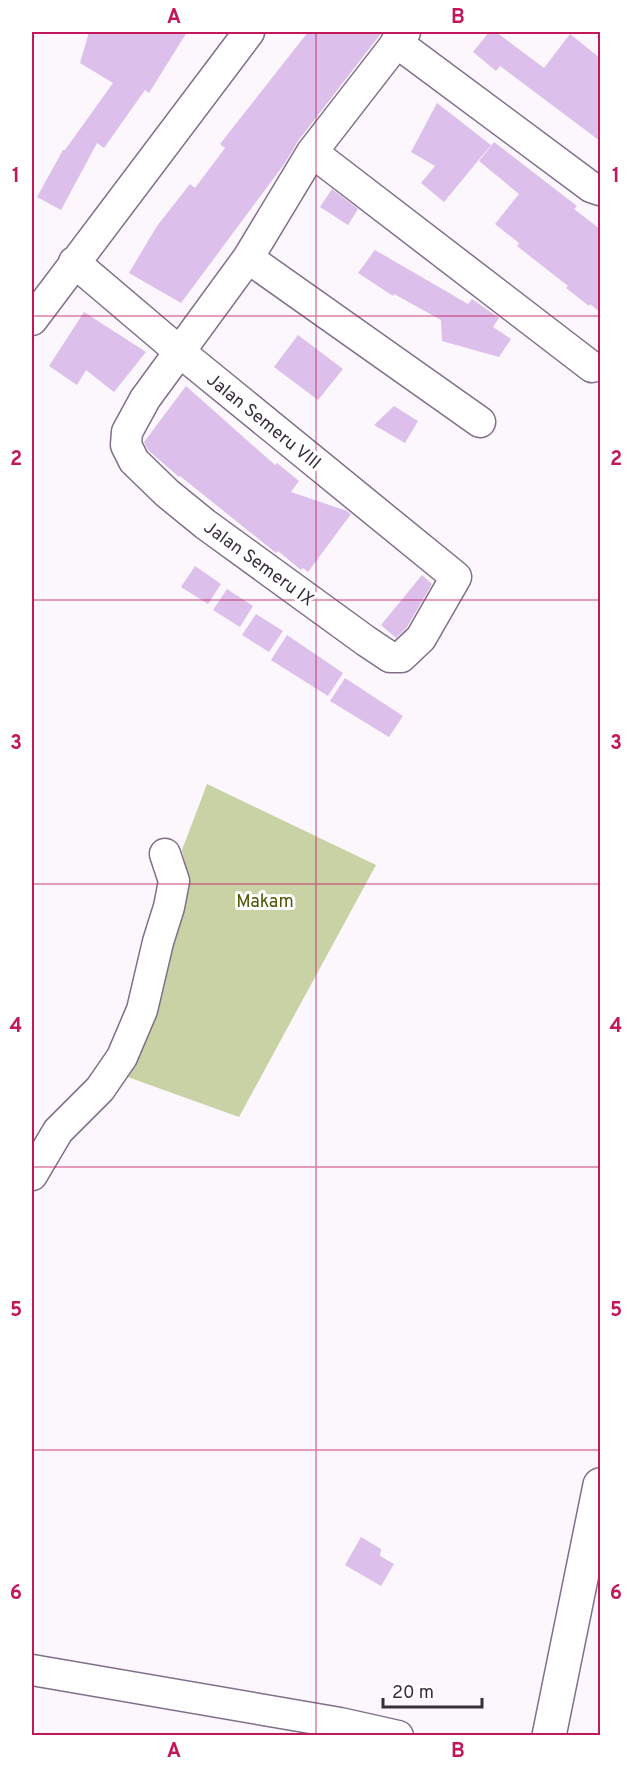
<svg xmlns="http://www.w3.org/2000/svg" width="632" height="1767" font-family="Overpass,sans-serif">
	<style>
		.green { fill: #c9d2a5 }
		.building { fill: #dcbfea }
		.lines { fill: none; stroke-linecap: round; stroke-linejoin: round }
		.minor-casing { stroke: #816e8a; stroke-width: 33 }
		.motorway-casing { stroke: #816e8a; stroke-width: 36 }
		.minor { stroke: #fff; stroke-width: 30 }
		.motorway { stroke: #fff; stroke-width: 33 }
		.grid { fill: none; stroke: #c2185b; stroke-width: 1.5; stroke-opacity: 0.55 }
		.labels { text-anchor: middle; stroke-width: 6; stroke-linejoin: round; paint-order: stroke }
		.street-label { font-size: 18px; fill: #362e3a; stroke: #fff }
		.park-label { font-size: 18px; fill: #4e5708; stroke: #fff }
		.neatline { fill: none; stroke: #c2185b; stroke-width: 2 }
		.grid-label { font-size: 20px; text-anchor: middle; font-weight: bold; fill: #c2185b }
	</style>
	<rect width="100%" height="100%" fill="#fbf7fd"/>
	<!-- green -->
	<path class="green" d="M 207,784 L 376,865 L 239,1117 L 122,1075 L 189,878 L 182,850 Z"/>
	<!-- building -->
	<path class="building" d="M 89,32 L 187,32 L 149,93 L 145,90 L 104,148 L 97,143 L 61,210 L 37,197 L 63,150 L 65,150 L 113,83 L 80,63 Z
		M 308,32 L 382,32 L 298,141 L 285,163 L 181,303 L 129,273 L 157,226 L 190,184 L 195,188 L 225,148 L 220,144 Z
		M 489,32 L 496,32 L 544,68 L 570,34 L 600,58 L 600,141 L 500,66 L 496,71 L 473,52 Z
		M 437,103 L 491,145 L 444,202 L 421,183 L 435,166 L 411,152 Z
		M 494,142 L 577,206 L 574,209 L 600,229 L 600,312 L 590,304 L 589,306 L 566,288 L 568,286 L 517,246 L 519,243 L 495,224 L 519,194 L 479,161 Z
		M 332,189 L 358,209 L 348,225 L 320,207 Z
		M 375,250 L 468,304 L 472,299 L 499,318 L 493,327 L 511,339 L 499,357 L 442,341 L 441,320 L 394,294 L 393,296 L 358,273 Z
		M 84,312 L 146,352 L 114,392 L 86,370 L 77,385 L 49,366 Z
		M 298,335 L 343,369 L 318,400 L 274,367 Z
		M 186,386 L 275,465 L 277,463 L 299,481 L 291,492 L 347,511 L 351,514 L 308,572 L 303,568 L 301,570 L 278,551 L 276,553 L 180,476 L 179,477 L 148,450 L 144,442 Z
		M 394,406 L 418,421 L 405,443 L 374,425 Z
		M 195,566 L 221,584 L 208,604 L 181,587 Z
		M 422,575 L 432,584 L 407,627 L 396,638 L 381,625 Z
		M 227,589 L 253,606 L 240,627 L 213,610 Z
		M 256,614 L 283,631 L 269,652 L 242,635 Z
		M 287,635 L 343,673 L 328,696 L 271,660 Z
		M 345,678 L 403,716 L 389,737 L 330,701 Z
		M 361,1537 L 381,1549 L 380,1556 L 394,1564 L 381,1586 L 345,1565 Z"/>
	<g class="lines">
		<defs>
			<path id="minor" d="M 396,42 L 591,187 L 600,190
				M 312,152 L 592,367
				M 248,258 L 480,422
				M 74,262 L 180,352 L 456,577 L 421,638 L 401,657 L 390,657 L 366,641 L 205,524 L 167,493 L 134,461 L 126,445 L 127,432 L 145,399 L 248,258 L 312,152 L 405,32
				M 32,320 L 249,32
				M 32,1175 L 58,1131 L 100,1089 L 122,1057 L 142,1010 L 158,942 L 169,907 L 174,881 L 165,854
				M 32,1670 L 340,1723 L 398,1736"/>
			<path id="motorway" d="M 549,1736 L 600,1485"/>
		</defs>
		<!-- minor casing -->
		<use href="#minor" class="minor-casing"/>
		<!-- motorway casing -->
		<use href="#motorway" class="motorway-casing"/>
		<!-- minor -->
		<use href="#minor" class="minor"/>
		<!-- motorway -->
		<use href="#motorway" class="motorway"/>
	</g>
	<!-- grid -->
	<path class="grid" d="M 316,32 L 316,1736M 32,316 L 600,316M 32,600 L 600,600M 32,884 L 600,884M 32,1167 L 600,1167M 32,1450 L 600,1450"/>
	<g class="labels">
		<!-- street labels -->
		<g class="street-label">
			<text transform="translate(264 421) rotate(39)" y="6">Jalan Semeru VIII</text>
			<text transform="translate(259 563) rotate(36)" y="6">Jalan Semeru IX</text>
		</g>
		<!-- park labels -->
		<g class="park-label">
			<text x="265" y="907">Makam</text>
		</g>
	</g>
	<!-- border -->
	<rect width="632" height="1767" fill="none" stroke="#ffffff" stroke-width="66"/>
	<!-- scale -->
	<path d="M383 1698v9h99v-9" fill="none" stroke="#362e3a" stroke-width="3"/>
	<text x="392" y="1698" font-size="18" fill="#362e3a" stroke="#ffffff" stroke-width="4.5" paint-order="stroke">20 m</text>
	<rect x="33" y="33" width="566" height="1701" class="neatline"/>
	<g class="grid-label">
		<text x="174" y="23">A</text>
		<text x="458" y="23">B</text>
		<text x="16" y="182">1</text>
		<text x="616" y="182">1</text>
		<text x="16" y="465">2</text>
		<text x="616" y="465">2</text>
		<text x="16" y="749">3</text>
		<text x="616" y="749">3</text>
		<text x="16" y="1032">4</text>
		<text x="616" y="1032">4</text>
		<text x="16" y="1316">5</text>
		<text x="616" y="1316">5</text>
		<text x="16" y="1599">6</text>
		<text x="616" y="1599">6</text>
		<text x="174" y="1757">A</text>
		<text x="458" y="1757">B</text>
	</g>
</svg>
